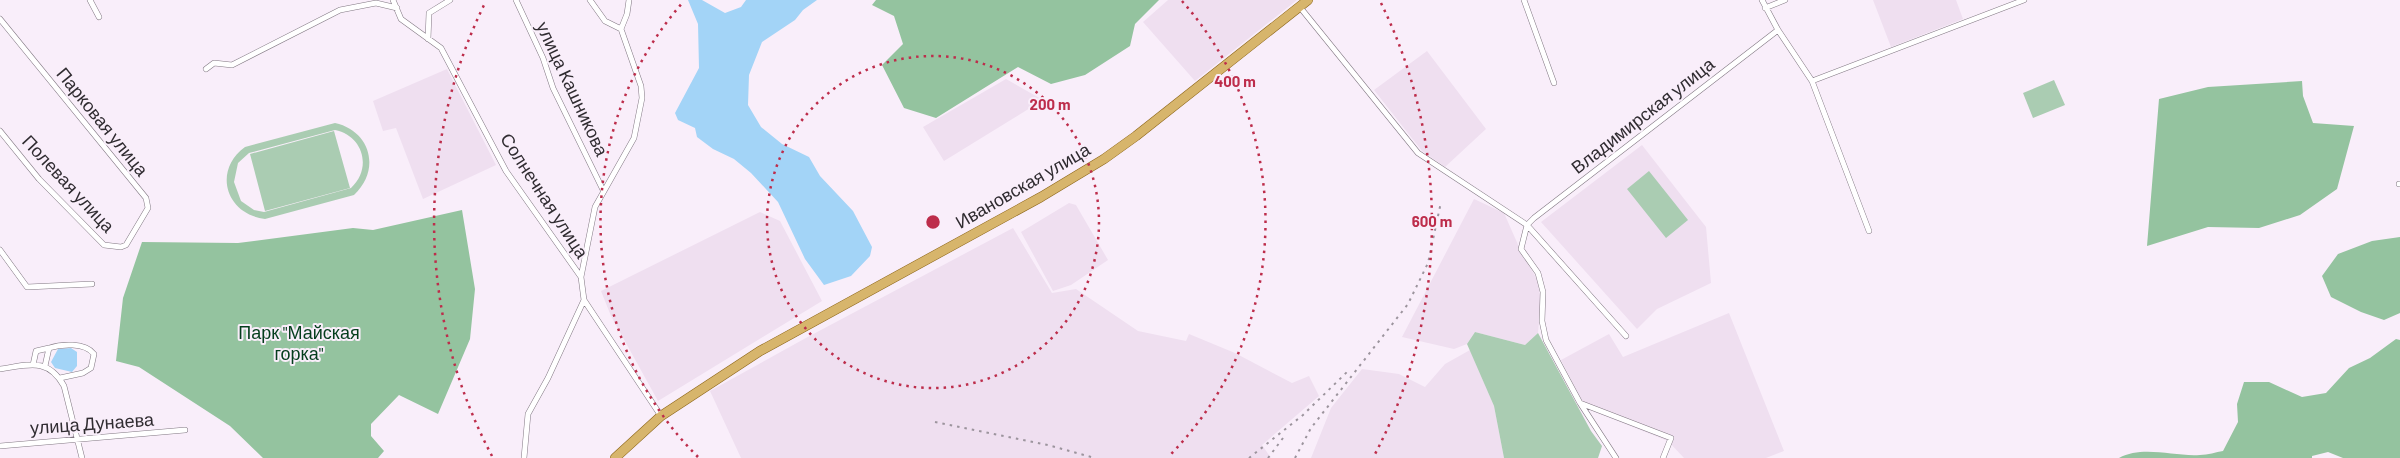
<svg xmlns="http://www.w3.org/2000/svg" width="2400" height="458" font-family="Barlow,sans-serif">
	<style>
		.built { fill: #efdff0 }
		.green { fill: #aaccb2; fill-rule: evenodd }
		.forest { fill: #94c39f }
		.water { fill: #a3d4f7 }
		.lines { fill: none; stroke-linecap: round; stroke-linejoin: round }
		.minor-casing { stroke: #827883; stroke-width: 6 }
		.primary-casing { stroke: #8c6518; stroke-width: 10 }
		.minor { stroke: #fff; stroke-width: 5 }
		.primary { stroke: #d7b56c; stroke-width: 9 }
		.rail { stroke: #9c949d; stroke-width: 2; stroke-dasharray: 2.5 5; stroke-linecap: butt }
		.ring { fill: none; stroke: #bd2d4b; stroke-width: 2.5; stroke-dasharray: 2.5 5 }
		.labels { text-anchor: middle; stroke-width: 4; stroke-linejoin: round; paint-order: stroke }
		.street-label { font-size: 18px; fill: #302c31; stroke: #f9eefa }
		.park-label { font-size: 18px; fill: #043d1c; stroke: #f9eefa }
		.centre { fill: #bd2d4b; stroke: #f9eefa; stroke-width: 2.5 }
		.ring-label { font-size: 15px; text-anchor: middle; font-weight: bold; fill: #bd2d4b; stroke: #f9eefa; stroke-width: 4; stroke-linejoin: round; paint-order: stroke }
	</style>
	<rect width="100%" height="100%" fill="#f9eefa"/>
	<!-- built -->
	<path class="built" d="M 1168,0 L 1297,0 L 1195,81 L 1143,22 Z
		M 1873,0 L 1956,0 L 1963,19 L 1891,47 Z
		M 1427,51 L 1486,129 L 1445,167 L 1422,151 L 1374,90 Z
		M 447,69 L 496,165 L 423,199 L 396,128 L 383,131 L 373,101 Z
		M 1006,79 L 1043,100 L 944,161 L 923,127 Z
		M 1642,145 L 1706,227 L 1711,283 L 1657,309 L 1637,329 L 1541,222 Z
		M 1474,199 L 1504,213 L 1523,256 L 1537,279 L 1541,300 L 1538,333 L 1525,345 L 1475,332 L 1467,344 L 1454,349 L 1402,337 Z
		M 1069,203 L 1076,205 L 1108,260 L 1071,285 L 1053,291 L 1021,232 Z
		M 760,212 L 780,221 L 822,301 L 658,401 L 611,316 L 601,291 Z
		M 1013,228 L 1052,293 L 1076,289 L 1138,331 L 1186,341 L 1189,334 L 1235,353 L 1292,383 L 1309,376 L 1319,396 L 1262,445 L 1271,458 L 741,458 L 710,391 L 804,339 Z
		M 1729,313 L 1784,451 L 1766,458 L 1684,458 L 1668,441 L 1595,412 L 1582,401 L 1561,360 L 1609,334 L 1623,357 Z
		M 1470,350 L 1494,406 L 1504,458 L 1311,458 L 1331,408 L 1362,369 L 1399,374 L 1425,387 L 1445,364 Z"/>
	<!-- green -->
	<path class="green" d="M 2054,80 L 2065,105 L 2033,118 L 2023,93 Z
		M 335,123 C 371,131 381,170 354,195 L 265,219 C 225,214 213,170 245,147 ZM 335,130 C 364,136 372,169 351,188 L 264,212 L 254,210 L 241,201 L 234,182 L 238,163 L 249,153 Z
		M 334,131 L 350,188 L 265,211 L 250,154 Z
		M 1649,171 L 1688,220 L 1666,238 L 1627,189 Z
		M 1475,332 L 1525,345 L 1538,333 L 1591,431 L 1602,446 L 1598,458 L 1504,458 L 1494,406 L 1467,344 Z"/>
	<!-- forest -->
	<path class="forest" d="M 876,0 L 1159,0 L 1135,24 L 1130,46 L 1085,75 L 1051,84 L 1018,67 L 936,118 L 904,108 L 882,65 L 903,44 L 894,16 L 872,5 Z
		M 2302,81 L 2303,96 L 2313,123 L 2354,126 L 2337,189 L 2300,215 L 2259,228 L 2208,227 L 2147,246 L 2159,99 L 2208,87 Z
		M 462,210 L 475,289 L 470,339 L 438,414 L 399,395 L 371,424 L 371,436 L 384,451 L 378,458 L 263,458 L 230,426 L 139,367 L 116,361 L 123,298 L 142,242 L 238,243 L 353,228 L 373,230 Z
		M 2400,237 L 2400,313 L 2384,320 L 2361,312 L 2331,297 L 2322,276 L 2338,254 L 2372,241 Z
		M 2396,339 L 2400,340 L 2400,458 L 2343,458 L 2328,452 L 2312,456 L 2312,458 L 2119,458 C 2143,445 2175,457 2200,455 C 2208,455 2216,452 2223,451 L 2238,422 L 2237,404 L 2244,382 L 2269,382 L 2302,397 L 2326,393 L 2349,368 L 2370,358 Z"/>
	<!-- water -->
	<path class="water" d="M 688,0 L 702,0 L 725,13 L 741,7 L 746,0 L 817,0 L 803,10 L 795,20 L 762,42 L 749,75 L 748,105 L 761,127 L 782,144 L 809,157 L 820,176 L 853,211 L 872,247 L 870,256 L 851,276 L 824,285 L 805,259 L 778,202 L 751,173 L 734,159 L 713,149 L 697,137 L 695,128 L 678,120 L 675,113 L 699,68 L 698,24 Z
		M 71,348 L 77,352 L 77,366 L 72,372 L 55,368 L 51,362 L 58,349 Z"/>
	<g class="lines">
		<defs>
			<path id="minor" d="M 90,0 L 99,17
				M 393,0 L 401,19 L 441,48 L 506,171 L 581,277 L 584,300 L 661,416
				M 516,0 L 543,58 L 553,88 L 603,190
				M 590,0 L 605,21 L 621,29
				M 1524,0 L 1554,83
				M 1762,0 L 1778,30 L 1812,81 L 1869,231
				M 1299,6 L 1418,153 L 1527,225 L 1626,336
				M 1765,8 L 1785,0
				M 0,19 L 146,198 L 148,208 L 126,245 L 121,247 L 104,245 L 39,179 L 0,131
				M 428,39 L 429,13 L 450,0
				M 206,69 L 214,63 L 232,65 L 340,10 L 376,3 L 397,8
				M 1812,81 L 2024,0
				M 2399,184 L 2400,184
				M 0,250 L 27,287 L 92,284
				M 581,277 L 595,207 L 634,138 L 642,98 L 641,86 L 621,29 L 627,14 L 629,0
				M 33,365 L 36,351 L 49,348
				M 45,366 L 49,348 C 61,344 85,342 94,354 L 91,368 L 83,373 L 60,378
				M 0,369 C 28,365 48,357 64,386 L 82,458
				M 1580,403 L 1671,438 L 1663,458
				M 0,446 L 185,430
				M 524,458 L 528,414 L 548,378 L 584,300
				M 1616,458 L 1580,403 L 1546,340 L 1542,321 L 1543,292 L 1538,273 L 1521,249 L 1527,225 L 1534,218 L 1778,30"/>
			<path id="primary" d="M 615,458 L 661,416 L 760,351 L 1041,197 L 1104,159 L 1136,136 L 1308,0"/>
		</defs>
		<!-- minor casing -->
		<use href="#minor" class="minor-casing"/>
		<!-- primary casing -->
		<use href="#primary" class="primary-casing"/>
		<!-- minor -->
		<use href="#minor" class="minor"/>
		<!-- primary -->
		<use href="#primary" class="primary"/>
		<!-- rail -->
		<path class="rail" d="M 935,422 L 1048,445 L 1095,458
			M 1249,458 L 1303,415 L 1348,371
			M 1268,458 L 1283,438
			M 1295,458 L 1311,428 L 1408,304 L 1428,263 L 1441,202"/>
	</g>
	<!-- distance rings -->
	<g class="ring">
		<circle cx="933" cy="222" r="166"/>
		<path d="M698 457A333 333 0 0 1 684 1M1182 1A333 333 0 0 1 1168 457"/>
		<path d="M492 456A499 499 0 0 1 485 3M1381 3A499 499 0 0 1 1374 456"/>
	</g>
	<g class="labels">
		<!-- street labels -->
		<g class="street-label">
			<text transform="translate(572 89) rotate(65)" y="6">улица Кашникова</text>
			<text transform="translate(1643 116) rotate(-38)" y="6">Владимирская улица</text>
			<text transform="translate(102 122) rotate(51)" y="6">Парковая улица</text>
			<text transform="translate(68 184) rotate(47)" y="6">Полевая улица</text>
			<text transform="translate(1023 186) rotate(-30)" y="6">Ивановская улица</text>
			<text transform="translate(544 196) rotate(57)" y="6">Солнечная улица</text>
			<text transform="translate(92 424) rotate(-4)" y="6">улица Дунаева</text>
		</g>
		<!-- park labels -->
		<g class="park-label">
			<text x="299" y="339">Парк "Майская<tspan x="299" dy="21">горка"</tspan></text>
		</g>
	</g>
	<circle cx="933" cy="222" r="8" class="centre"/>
	<g class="ring-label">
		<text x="1235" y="87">400 m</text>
		<text x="1050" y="110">200 m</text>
		<text x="1432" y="227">600 m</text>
	</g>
</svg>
